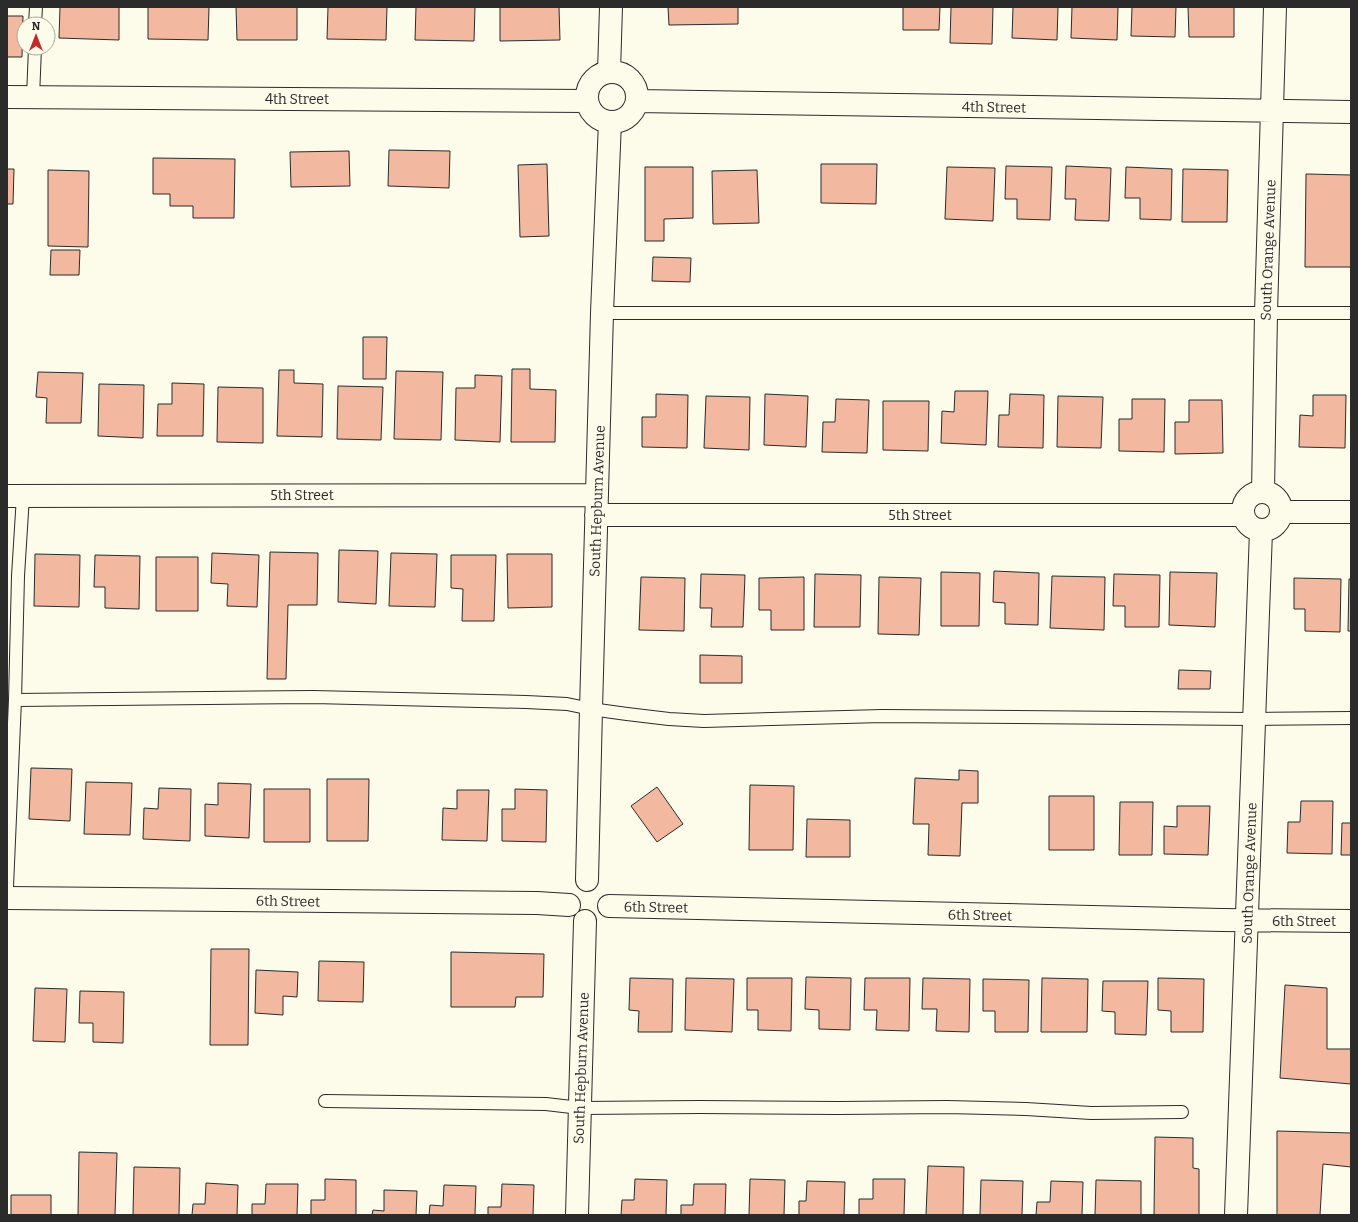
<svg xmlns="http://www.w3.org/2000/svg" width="1358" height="1222" font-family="Bitter,serif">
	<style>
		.building { fill: #f2b8a0; stroke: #2b2b2b }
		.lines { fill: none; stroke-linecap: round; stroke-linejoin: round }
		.service-casing { stroke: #2b2b2b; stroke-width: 14 }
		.minor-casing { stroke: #2b2b2b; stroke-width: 24 }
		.service { stroke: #fdfbea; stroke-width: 12 }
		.minor { stroke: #fdfbea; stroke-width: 22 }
		.labels { text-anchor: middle; stroke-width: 3; stroke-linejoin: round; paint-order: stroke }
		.street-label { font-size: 14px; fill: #2b2b2b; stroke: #fdfbea }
	</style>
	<rect width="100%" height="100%" fill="#fdfbea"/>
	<!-- building -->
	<path class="building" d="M 60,7 L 119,7 L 119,40 L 59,38 Z
		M 148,7 L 209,7 L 208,40 L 148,39 Z
		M 236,7 L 297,7 L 297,40 L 237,40 Z
		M 328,7 L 387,7 L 386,40 L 327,39 Z
		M 416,7 L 475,7 L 474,41 L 415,40 Z
		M 500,7 L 559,7 L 560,40 L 500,41 Z
		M 668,7 L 738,7 L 738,24 L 669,25 Z
		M 903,7 L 940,7 L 939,30 L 903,30 Z
		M 951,7 L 993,7 L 992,44 L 950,43 Z
		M 1013,7 L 1058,7 L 1057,40 L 1012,38 Z
		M 1072,7 L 1118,7 L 1117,40 L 1071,38 Z
		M 1132,7 L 1176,7 L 1175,37 L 1131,36 Z
		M 1188,7 L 1234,7 L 1234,37 L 1189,37 Z
		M 7,16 L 23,16 L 22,57 L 7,57 Z
		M 389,150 L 450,151 L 449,188 L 388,186 Z
		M 349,151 L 350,186 L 291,187 L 290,152 Z
		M 153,158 L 235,159 L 234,218 L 193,218 L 193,206 L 170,206 L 170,194 L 153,194 Z
		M 547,164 L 549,236 L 520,237 L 518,165 Z
		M 821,164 L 877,164 L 876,204 L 821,203 Z
		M 1006,166 L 1052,167 L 1050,220 L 1017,219 L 1017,199 L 1005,199 Z
		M 1066,166 L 1111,168 L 1109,221 L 1075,220 L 1076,199 L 1065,199 Z
		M 645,167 L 693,167 L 693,218 L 664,219 L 664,241 L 645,241 Z
		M 947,167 L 995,168 L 993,221 L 945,219 Z
		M 1126,167 L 1172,169 L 1171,220 L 1140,219 L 1140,198 L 1125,198 Z
		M 7,169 L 14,169 L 13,204 L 7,204 Z
		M 1183,169 L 1228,170 L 1227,222 L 1182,222 Z
		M 48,170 L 89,171 L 88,247 L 48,246 Z
		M 757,170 L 759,223 L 713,224 L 712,171 Z
		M 1306,174 L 1351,175 L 1351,267 L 1305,267 Z
		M 51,250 L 80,250 L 79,275 L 50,275 Z
		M 653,257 L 691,258 L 690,282 L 652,281 Z
		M 363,337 L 387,337 L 386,379 L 363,379 Z
		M 512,369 L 530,369 L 530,389 L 556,390 L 555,442 L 511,442 Z
		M 279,370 L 294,370 L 294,383 L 323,384 L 322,437 L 277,436 Z
		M 396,371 L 443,372 L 441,440 L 394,439 Z
		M 38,372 L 83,373 L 81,423 L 46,423 L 47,398 L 36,397 Z
		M 475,375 L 502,376 L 500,442 L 455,440 L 456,388 L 475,388 Z
		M 172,383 L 204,384 L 203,436 L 157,436 L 158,404 L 172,404 Z
		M 99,384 L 144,385 L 143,438 L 98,436 Z
		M 338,386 L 383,387 L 381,440 L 337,439 Z
		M 218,387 L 263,388 L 263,443 L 217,442 Z
		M 955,391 L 988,391 L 986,445 L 941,443 L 942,411 L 954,412 Z
		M 656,394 L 688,395 L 687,448 L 642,447 L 642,417 L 656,417 Z
		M 765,394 L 808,396 L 806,447 L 764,445 Z
		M 1010,394 L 1044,395 L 1043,448 L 998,447 L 999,415 L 1009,415 Z
		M 1313,395 L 1346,395 L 1345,448 L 1299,447 L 1300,415 L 1313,416 Z
		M 706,396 L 750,397 L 749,450 L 704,448 Z
		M 1058,396 L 1103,397 L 1101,448 L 1057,447 Z
		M 836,399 L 869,400 L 867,453 L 822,452 L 823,422 L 835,422 Z
		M 1132,399 L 1165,399 L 1164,452 L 1119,451 L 1119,419 L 1132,419 Z
		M 1189,400 L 1222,400 L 1223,453 L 1175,454 L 1175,422 L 1189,422 Z
		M 883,401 L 929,401 L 928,451 L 883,450 Z
		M 339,550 L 378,551 L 376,604 L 338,602 Z
		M 270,552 L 318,553 L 317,605 L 288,605 L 286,679 L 267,679 Z
		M 212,553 L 259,555 L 257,607 L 227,606 L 228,584 L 211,583 Z
		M 391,553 L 437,554 L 435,607 L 389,606 Z
		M 35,554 L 80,555 L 79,607 L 34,606 Z
		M 507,554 L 552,554 L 552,607 L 508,608 Z
		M 95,555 L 140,556 L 139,609 L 105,608 L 105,587 L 94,587 Z
		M 451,555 L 496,555 L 494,621 L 462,621 L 463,589 L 451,588 Z
		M 156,557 L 198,557 L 198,611 L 156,611 Z
		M 994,571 L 1039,573 L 1038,625 L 1005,624 L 1005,603 L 993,602 Z
		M 941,572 L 980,573 L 979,626 L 941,626 Z
		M 1170,572 L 1217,573 L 1215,627 L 1169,625 Z
		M 701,574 L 745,575 L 743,627 L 711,627 L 712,608 L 700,608 Z
		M 815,574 L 861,575 L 860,627 L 814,627 Z
		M 1114,574 L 1160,575 L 1159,627 L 1125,627 L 1125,606 L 1113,606 Z
		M 1052,576 L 1105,577 L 1104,630 L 1050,628 Z
		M 641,577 L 685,578 L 684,631 L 639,630 Z
		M 804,577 L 804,630 L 771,630 L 771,610 L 759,610 L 759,578 Z
		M 879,577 L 921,578 L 919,635 L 878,634 Z
		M 1294,578 L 1341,579 L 1340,632 L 1305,631 L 1305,609 L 1294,609 Z
		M 1349,579 L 1351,579 L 1351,631 L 1348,631 Z
		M 700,655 L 742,656 L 742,683 L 700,683 Z
		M 1179,670 L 1211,671 L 1210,689 L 1178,689 Z
		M 31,768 L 72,769 L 70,821 L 29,819 Z
		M 959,770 L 978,771 L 978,803 L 962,803 L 960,856 L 928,855 L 929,824 L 913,824 L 915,778 L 959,780 Z
		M 327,779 L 369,779 L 368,841 L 327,841 Z
		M 86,782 L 132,783 L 130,835 L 84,834 Z
		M 218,783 L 251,784 L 249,838 L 205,836 L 205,804 L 218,805 Z
		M 750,785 L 794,786 L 793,850 L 749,850 Z
		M 657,787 L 683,824 L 657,842 L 631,806 Z
		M 159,788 L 191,789 L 190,841 L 143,839 L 144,808 L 158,809 Z
		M 264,789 L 310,789 L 310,842 L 264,842 Z
		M 515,789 L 547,790 L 546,842 L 502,841 L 502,809 L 515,809 Z
		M 457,790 L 489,790 L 487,841 L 442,840 L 443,808 L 457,809 Z
		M 1049,796 L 1094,796 L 1094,850 L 1049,850 Z
		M 1301,801 L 1333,801 L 1332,854 L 1287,853 L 1288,822 L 1300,822 Z
		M 1120,802 L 1153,802 L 1152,855 L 1119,855 Z
		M 1177,806 L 1210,806 L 1208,855 L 1164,854 L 1164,826 L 1177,827 Z
		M 807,819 L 850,820 L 850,857 L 806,857 Z
		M 1342,823 L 1351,823 L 1351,855 L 1341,855 Z
		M 211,949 L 249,949 L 248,1045 L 210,1045 Z
		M 451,952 L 544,954 L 543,997 L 516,997 L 515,1007 L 451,1007 Z
		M 319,961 L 364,962 L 363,1002 L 318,1001 Z
		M 256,970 L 298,972 L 297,997 L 283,996 L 283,1015 L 255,1013 Z
		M 806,977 L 851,978 L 850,1030 L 819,1029 L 819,1010 L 805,1009 Z
		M 630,978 L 673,979 L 672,1032 L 638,1032 L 639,1011 L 629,1010 Z
		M 686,978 L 734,979 L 732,1032 L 685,1030 Z
		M 747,978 L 792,978 L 791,1031 L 758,1030 L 758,1010 L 747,1010 Z
		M 865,978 L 910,978 L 909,1031 L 876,1030 L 877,1010 L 864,1010 Z
		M 923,978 L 970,979 L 969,1032 L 936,1031 L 937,1009 L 922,1009 Z
		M 1042,978 L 1088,979 L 1087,1032 L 1041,1032 Z
		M 1158,978 L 1204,979 L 1203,1032 L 1171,1032 L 1171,1011 L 1158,1010 Z
		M 983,979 L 1029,980 L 1028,1032 L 995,1032 L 995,1011 L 983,1011 Z
		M 1103,981 L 1148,981 L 1146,1035 L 1115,1034 L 1115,1012 L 1102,1011 Z
		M 1285,985 L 1327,988 L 1327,1049 L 1351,1049 L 1351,1084 L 1280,1078 Z
		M 35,988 L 67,989 L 65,1042 L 33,1041 Z
		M 80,991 L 124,992 L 123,1043 L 93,1042 L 93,1023 L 79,1023 Z
		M 1277,1131 L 1351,1133 L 1351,1167 L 1323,1164 L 1320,1215 L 1277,1215 Z
		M 1155,1137 L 1193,1138 L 1193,1168 L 1199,1169 L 1199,1215 L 1154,1215 Z
		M 79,1152 L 117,1153 L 115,1215 L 78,1215 Z
		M 928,1166 L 964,1167 L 963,1215 L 926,1215 Z
		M 134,1167 L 180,1168 L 179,1215 L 133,1215 Z
		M 325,1179 L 356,1180 L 356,1215 L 311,1215 L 311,1200 L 325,1200 Z
		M 635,1179 L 667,1180 L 666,1215 L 621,1215 L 622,1200 L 634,1200 Z
		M 750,1179 L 785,1180 L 784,1215 L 749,1215 Z
		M 873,1179 L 905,1179 L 904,1215 L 859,1215 L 859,1199 L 873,1199 Z
		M 981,1180 L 1023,1181 L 1022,1215 L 980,1215 Z
		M 1096,1180 L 1141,1181 L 1141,1215 L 1095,1215 Z
		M 807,1181 L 845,1182 L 844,1215 L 799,1215 L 799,1201 L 806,1201 Z
		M 1051,1181 L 1083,1182 L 1082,1215 L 1036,1215 L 1037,1202 L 1050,1202 Z
		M 206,1183 L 238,1185 L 237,1215 L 192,1215 L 193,1204 L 205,1204 Z
		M 266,1184 L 298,1184 L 297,1215 L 252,1215 L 252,1204 L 265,1204 Z
		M 502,1184 L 534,1185 L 533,1215 L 488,1215 L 488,1207 L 501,1207 Z
		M 694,1184 L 726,1184 L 725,1215 L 681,1215 L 681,1205 L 693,1205 Z
		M 444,1185 L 476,1186 L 475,1215 L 429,1215 L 430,1205 L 443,1206 Z
		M 384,1190 L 417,1191 L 416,1215 L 372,1215 L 373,1210 L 384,1211 Z
		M 11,1195 L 51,1195 L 51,1215 L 11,1215 Z"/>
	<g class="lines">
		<defs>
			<path id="service" d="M 35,24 L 36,7
				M 33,97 L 35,48
				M 602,313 L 1351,313
				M 23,496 L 18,576 L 15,700 L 313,697 L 526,702 L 567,704 L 591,709 L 627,714 L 669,719 L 704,721 L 882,716 L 1253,719 L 1351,718
				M 7,887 L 15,700
				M 325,1101 L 546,1104 L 580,1108 L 700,1107 L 838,1108 L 947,1107 L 1026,1109 L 1091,1113 L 1182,1112"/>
			<path id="minor" d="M587 97a25 25 0 1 1 50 0a25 25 0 1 1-50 0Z
				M 609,72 L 611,7
				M 7,97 L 587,101
				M 637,101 L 1351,112
				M1243 511a19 19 0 1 1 38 0a19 19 0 1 1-38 0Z
				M 1263,492 L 1266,313 L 1275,7
				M 7,496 L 597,495
				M 1282,512 L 1351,512
				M 596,515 L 1243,515
				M 587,880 L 591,709 L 602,313 L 610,122
				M 7,898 L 537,903 L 569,905
				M 609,906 L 1222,920 L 1351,921
				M 577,1215 L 585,921
				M 1236,1215 L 1261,531"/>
		</defs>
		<!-- service casing -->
		<use href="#service" class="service-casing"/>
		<!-- minor casing -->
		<use href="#minor" class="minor-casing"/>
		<!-- service -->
		<use href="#service" class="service"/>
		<!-- minor -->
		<use href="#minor" class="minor"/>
	</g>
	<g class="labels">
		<!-- street labels -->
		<g class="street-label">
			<text x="297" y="104">4th Street</text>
			<text transform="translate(994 107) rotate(1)" y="5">4th Street</text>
			<text transform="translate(1268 250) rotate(-88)" y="5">South Orange Avenue</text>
			<text x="302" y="500">5th Street</text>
			<text transform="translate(597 501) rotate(-88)" y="5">South Hepburn Avenue</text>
			<text x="920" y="520">5th Street</text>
			<text transform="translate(1249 873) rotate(-88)" y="5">South Orange Avenue</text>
			<text transform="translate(288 901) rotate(1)" y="5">6th Street</text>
			<text transform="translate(656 907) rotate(1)" y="5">6th Street</text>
			<text transform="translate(980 915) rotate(1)" y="5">6th Street</text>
			<text x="1304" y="926">6th Street</text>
			<text transform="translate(581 1068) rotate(-88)" y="5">South Hepburn Avenue</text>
		</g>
	</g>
	<!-- border -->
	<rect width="1358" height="1222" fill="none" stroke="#2b2b2b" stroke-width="16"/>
	<!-- north arrow -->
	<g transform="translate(36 36)"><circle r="19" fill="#fdfbea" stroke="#a9a89e"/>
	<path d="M0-3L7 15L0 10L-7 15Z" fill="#c62828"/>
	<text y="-6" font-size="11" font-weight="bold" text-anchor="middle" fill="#2b2b2b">N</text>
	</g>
</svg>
